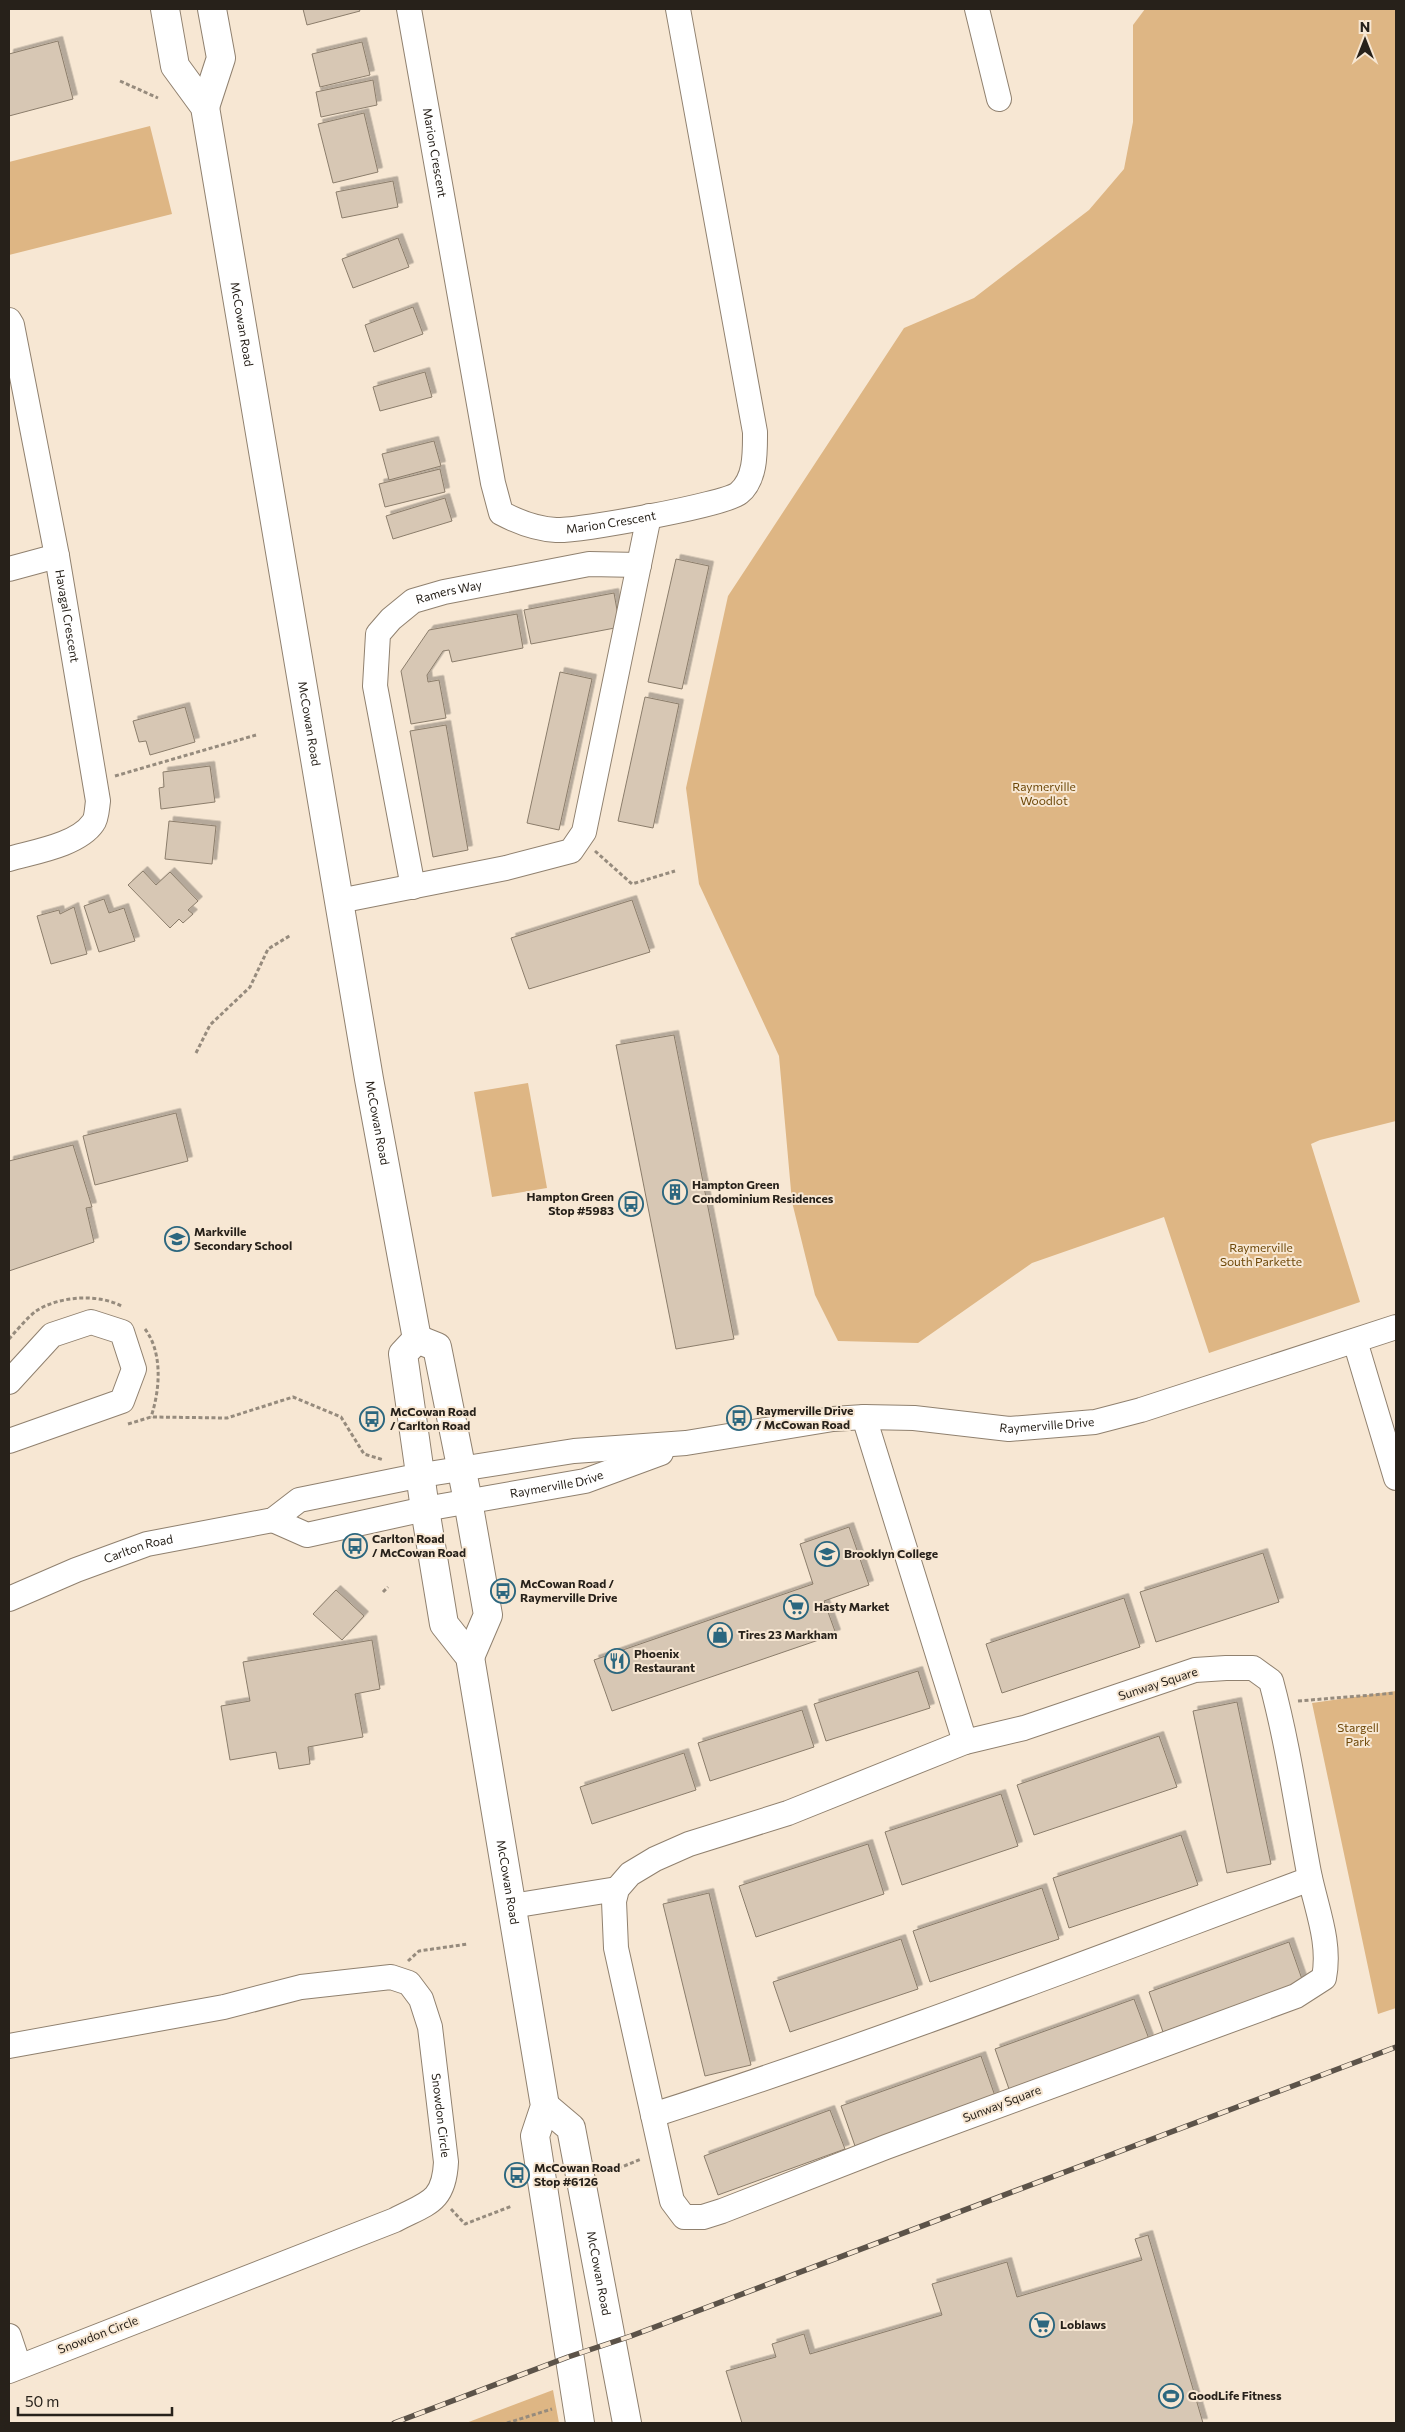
<svg xmlns="http://www.w3.org/2000/svg" width="1405" height="2432" font-family="Commissioner,sans-serif">
	<style>
		.green { fill: #deb684 }
		.building { fill: #d7c7b4; stroke: #8b7d6b; filter: url(#shadow) }
		.lines { fill: none; stroke-linecap: round; stroke-linejoin: round }
		.minor-casing { stroke: #90816f; stroke-width: 26 }
		.major-casing { stroke: #90816f; stroke-width: 30 }
		.path { stroke: #968b7d; stroke-width: 3; stroke-dasharray: 4 2.5; stroke-linecap: butt }
		.minor { stroke: #fff; stroke-width: 24 }
		.major { stroke: #fff; stroke-width: 28 }
		.rail-casing { stroke: #5c5349; stroke-width: 5.5 }
		.rail { stroke: #f7e7d3; stroke-width: 4; stroke-dasharray: 11; stroke-linecap: butt }
		.labels { text-anchor: middle; stroke-width: 4; stroke-linejoin: round; paint-order: stroke }
		.street-label { font-size: 12px; fill: #27211a; stroke: #f7e7d3 }
		.park-label { font-size: 12px; fill: #6d4707; stroke: #f7e7d3 }
		.poi-label { font-size: 12px; font-weight: bold; fill: #27211a; stroke: #f7e7d3; text-anchor: start }
	</style>
	<defs>
		<filter id="shadow"><feDropShadow dx="4.5" dy="-4.5" stdDeviation="0" flood-color="#0004"/></filter>
	</defs>
	<rect width="100%" height="100%" fill="#f7e7d3"/>
	<!-- green -->
	<path class="green" d="M 1145,9 L 1396,9 L 1396,1121 L 1320,1140 L 1311,1144 L 1360,1302 L 1209,1353 L 1164,1217 L 1032,1263 L 918,1343 L 838,1341 L 815,1295 L 792,1202 L 779,1056 L 699,884 L 686,788 L 728,596 L 904,328 L 974,298 L 1089,210 L 1124,169 L 1133,122 L 1133,25 Z
		M 150,126 L 172,214 L 9,255 L 9,162 Z
		M 528,1083 L 547,1188 L 492,1197 L 474,1092 Z
		M 1396,1691 L 1396,2008 L 1378,2014 L 1312,1703 Z
		M 553,2390 L 559,2423 L 466,2423 Z"/>
	<!-- building -->
	<path class="building" d="M 303,9 L 359,9 L 360,11 L 307,25 Z
		M 58,41 L 73,99 L 9,116 L 9,54 Z
		M 362,42 L 370,75 L 320,87 L 312,54 Z
		M 373,80 L 377,105 L 321,117 L 316,92 Z
		M 364,113 L 378,172 L 333,183 L 318,124 Z
		M 393,181 L 398,207 L 342,218 L 336,192 Z
		M 398,238 L 409,267 L 353,288 L 342,259 Z
		M 413,307 L 423,334 L 374,352 L 365,325 Z
		M 425,372 L 432,397 L 380,411 L 373,387 Z
		M 434,441 L 441,466 L 389,480 L 382,454 Z
		M 440,469 L 445,492 L 385,507 L 379,484 Z
		M 445,498 L 452,521 L 393,539 L 386,516 Z
		M 676,559 L 709,566 L 682,689 L 648,682 Z
		M 614,593 L 620,627 L 531,644 L 524,610 Z
		M 517,614 L 523,648 L 452,662 L 449,650 L 443,651 L 427,675 L 428,682 L 439,680 L 446,718 L 411,724 L 401,671 L 429,630 Z
		M 560,672 L 592,679 L 559,830 L 527,823 Z
		M 645,697 L 679,704 L 653,828 L 618,821 Z
		M 185,707 L 195,742 L 150,755 L 146,741 L 139,742 L 133,721 Z
		M 446,725 L 468,850 L 433,857 L 410,731 Z
		M 210,766 L 215,802 L 161,809 L 159,788 L 164,787 L 163,772 Z
		M 169,821 L 216,826 L 212,864 L 165,859 Z
		M 143,871 L 156,885 L 170,872 L 198,901 L 188,910 L 193,914 L 183,923 L 179,919 L 170,928 L 128,885 Z
		M 104,899 L 109,913 L 124,908 L 135,941 L 99,952 L 84,906 Z
		M 632,900 L 650,952 L 529,989 L 511,938 Z
		M 74,907 L 87,954 L 51,964 L 37,916 L 59,910 L 60,914 Z
		M 674,1035 L 734,1339 L 676,1349 L 616,1045 Z
		M 176,1113 L 188,1161 L 95,1185 L 83,1136 Z
		M 73,1145 L 92,1207 L 86,1208 L 94,1242 L 9,1271 L 9,1161 Z
		M 849,1527 L 869,1585 L 824,1601 L 836,1634 L 612,1711 L 594,1660 L 813,1584 L 800,1544 Z
		M 1263,1553 L 1279,1602 L 1156,1642 L 1140,1592 Z
		M 336,1590 L 364,1616 L 342,1640 L 313,1614 Z
		M 1124,1598 L 1140,1647 L 1002,1693 L 986,1644 Z
		M 372,1640 L 380,1689 L 355,1694 L 363,1737 L 308,1747 L 310,1764 L 279,1769 L 276,1752 L 230,1760 L 221,1706 L 250,1701 L 243,1662 Z
		M 918,1671 L 930,1708 L 826,1741 L 814,1704 Z
		M 1237,1702 L 1271,1864 L 1227,1873 L 1193,1711 Z
		M 802,1710 L 814,1747 L 710,1781 L 698,1743 Z
		M 1159,1736 L 1177,1787 L 1034,1835 L 1017,1785 Z
		M 684,1753 L 696,1790 L 592,1824 L 580,1787 Z
		M 1001,1794 L 1018,1846 L 902,1885 L 885,1832 Z
		M 1181,1835 L 1198,1885 L 1069,1928 L 1053,1878 Z
		M 868,1844 L 884,1894 L 756,1937 L 739,1886 Z
		M 1042,1888 L 1059,1939 L 930,1982 L 913,1931 Z
		M 709,1893 L 751,2065 L 705,2076 L 663,1904 Z
		M 901,1939 L 918,1989 L 790,2032 L 773,1982 Z
		M 1289,1942 L 1303,1982 L 1163,2032 L 1149,1992 Z
		M 1134,1999 L 1149,2039 L 1009,2089 L 995,2049 Z
		M 981,2056 L 995,2096 L 855,2146 L 841,2106 Z
		M 830,2110 L 845,2149 L 718,2195 L 704,2156 Z
		M 1148,2235 L 1203,2423 L 742,2423 L 726,2371 L 776,2357 L 772,2344 L 804,2334 L 810,2354 L 942,2315 L 932,2284 L 1007,2262 L 1017,2297 L 1142,2260 L 1135,2239 Z"/>
	<g class="lines">
		<defs>
			<g id="minor">
				<path id="s1" d="M 409,9 L 493,483 L 501,513 C 518,522 536,529 556,530 C 578,531 725,505 739,493 C 756,479 755,452 755,432 L 678,9"/>
				<path d="M 977,9 L 999,99"/>
				<path id="s2" d="M 9,320 L 12,325 L 57,556 L 98,801 C 97,807 97,818 93,823 C 78,845 33,852 9,859"/>
				<path d="M 9,569 L 57,556"/>
				<path id="s3" d="M 413,887 L 375,686 L 378,634 L 391,619 L 413,601 L 444,592 L 589,564 L 639,565"/>
				<path d="M 339,901 L 506,868 L 571,851 L 584,832 L 649,516"/>
				<path d="M 1355,1341 L 1396,1478"/>
				<path d="M 9,1382 L 52,1335 L 91,1322 L 122,1332 L 134,1369 L 122,1401 L 9,1441"/>
				<path d="M 864,1417 L 965,1742"/>
				<path id="s4" d="M 273,1520 L 307,1535 L 425,1509 L 585,1481 L 661,1453"/>
				<path id="s5" d="M 9,1599 L 76,1570 L 147,1544 L 273,1520 L 299,1500 L 422,1475 L 574,1451 L 686,1443 L 833,1419 L 864,1417 L 914,1418 L 1009,1429 L 1095,1422 L 1141,1410 L 1396,1327"/>
				<path d="M 1226,1668 L 1253,1668 L 1271,1681 C 1288,1744 1297,1809 1309,1873 C 1316,1908 1331,1942 1324,1978 L 1296,1996 L 886,2147 L 722,2211 L 703,2217 L 684,2217 L 672,2201 L 616,1948 L 614,1901 L 617,1889 L 630,1874 L 655,1859 L 689,1844 L 788,1813 L 965,1742 L 1024,1728 L 1195,1670 Z"/>
				<path d="M 512,1906 L 617,1889"/>
				<path id="s6" d="M 9,2046 L 224,2007 L 301,1987 L 391,1977 L 409,1983 L 421,1999 L 430,2027 L 446,2162 C 444,2203 427,2203 395,2220 L 9,2371"/>
				<path d="M 653,2115 C 875,2044 1092,1960 1310,1879"/>
				<path d="M 9,2336 L 19,2366"/>
			</g>
			<g id="major">
				<path id="s7" d="M 165,9 L 175,66 L 205,107 L 369,1079 L 417,1339"/>
				<path d="M 205,107 L 221,58 L 212,9"/>
				<path id="s8" d="M 417,1339 L 403,1354 L 425,1509 L 444,1624 L 470,1657 L 545,2106 L 535,2136 L 580,2423"/>
				<path d="M 417,1339 L 437,1347 L 468,1501 L 488,1615 L 470,1657"/>
				<path id="s9" d="M 545,2106 L 571,2128 L 627,2423"/>
			</g>
		</defs>
		<!-- minor casing -->
		<use href="#minor" class="minor-casing"/>
		<!-- major casing -->
		<use href="#major" class="major-casing"/>
		<!-- path -->
		<path class="path" d="M 120,81 L 158,98
			M 115,776 L 256,735
			M 595,851 L 632,884 L 675,871
			M 196,1053 L 210,1025 L 250,987 L 268,949 L 291,935
			M 145,1329 C 163,1353 160,1390 151,1417
			M 9,1339 C 17,1330 27,1318 36,1311 C 59,1296 99,1293 123,1307
			M 128,1424 L 151,1417 L 227,1418 L 293,1397 L 341,1417 L 364,1454 L 384,1460
			M 383,1592 L 388,1587
			M 1298,1701 L 1396,1693
			M 408,1961 L 419,1951 L 468,1944
			M 612,2171 L 641,2159
			M 451,2209 L 465,2224 L 512,2206
			M 507,2423 L 552,2409"/>
		<!-- minor -->
		<use href="#minor" class="minor"/>
		<!-- major -->
		<use href="#major" class="major"/>
		<defs>
			<path id="rail" d="M 394,2423 L 568,2357 L 631,2336 L 1396,2047"/>
		</defs>
		<!-- rail casing -->
		<use href="#rail" class="rail-casing"/>
		<!-- rail -->
		<use href="#rail" class="rail"/>
	</g>
	<!-- icons -->
	<defs>
		<symbol id="building-ring" viewBox="-11 -11 22 22"><circle r="9.5" fill="#f7e7d3" stroke="#2c677f" stroke-width="1.5"/><path d="M-4-6H4V6H1V3H-1V6H-4ZM-2.5-4.3h1.7v1.8h-1.7ZM.8-4.3h1.7v1.8H.8ZM-2.5-1h1.7V.8h-1.7ZM.8-1h1.7V.8H.8Z" fill="#2c677f"/></symbol>
		<symbol id="bus-ring" viewBox="-11 -11 22 22"><circle r="9.5" fill="#f7e7d3" stroke="#2c677f" stroke-width="1.5"/><path d="M-5-6H5V4H4V6H2V4H-2V6H-4V4H-5ZM-3.5-4V0h7V-4ZM-3.5 1.2v1.5H-2V1.2ZM2 1.2v1.5H3.5V1.2Z" fill="#2c677f"/></symbol>
		<symbol id="school-ring" viewBox="-11 -11 22 22"><circle r="9.5" fill="#f7e7d3" stroke="#2c677f" stroke-width="1.5"/><path d="M0-5L7-2L0 1L-7-2ZM-4 1L0 2.5L4 1V4Q0 6-4 4Z" fill="#2c677f"/></symbol>
		<symbol id="university-ring" viewBox="-11 -11 22 22"><circle r="9.5" fill="#f7e7d3" stroke="#2c677f" stroke-width="1.5"/><path d="M0-5L7-2L0 1L-7-2ZM-4 1L0 2.5L4 1V4Q0 6-4 4Z" fill="#2c677f"/></symbol>
		<symbol id="supermarket-ring" viewBox="-11 -11 22 22"><circle r="9.5" fill="#f7e7d3" stroke="#2c677f" stroke-width="1.5"/><path d="M-6-5.5h2.5l.6 2H6L4.5 2H-2.5L-4.4-4H-6ZM-1.5 3.2a1.3 1.3 0 1 0 .1 0ZM3 3.2a1.3 1.3 0 1 0 .1 0Z" fill="#2c677f"/></symbol>
		<symbol id="shop-ring" viewBox="-11 -11 22 22"><circle r="9.5" fill="#f7e7d3" stroke="#2c677f" stroke-width="1.5"/><path d="M-5-2.5h2.3a2.7 3.5 0 0 1 5.4 0H5L5.5 6h-11ZM-1.5-2.5h3a1.5 2.3 0 0 0-3 0Z" fill="#2c677f"/></symbol>
		<symbol id="restaurant-ring" viewBox="-11 -11 22 22"><circle r="9.5" fill="#f7e7d3" stroke="#2c677f" stroke-width="1.5"/><path d="M-5-6h1v4h1v-4h1v4h1v-4h1v5L-1.5 .5V6h-2V.5L-5-1ZM5-6V6H3V1.5H1.5Q1.5-4 5-6Z" fill="#2c677f"/></symbol>
		<symbol id="stadium-ring" viewBox="-11 -11 22 22"><circle r="9.5" fill="#f7e7d3" stroke="#2c677f" stroke-width="1.5"/><path d="M0-5a6.5 5 0 1 0 0 10a6.5 5 0 1 0 0-10ZM-3.5-1.8h7v3.6h-7Z" fill="#2c677f"/></symbol>
	</defs>
	<g fill-rule="evenodd">
		<use href="#building-ring" x="661" y="1178" width="28" height="28"/>
		<use href="#bus-ring" x="617" y="1190" width="28" height="28"/>
		<use href="#school-ring" x="163" y="1225" width="28" height="28"/>
		<use href="#bus-ring" x="725" y="1404" width="28" height="28"/>
		<use href="#bus-ring" x="358" y="1405" width="28" height="28"/>
		<use href="#bus-ring" x="341" y="1532" width="28" height="28"/>
		<use href="#university-ring" x="813" y="1540" width="28" height="28"/>
		<use href="#bus-ring" x="489" y="1577" width="28" height="28"/>
		<use href="#supermarket-ring" x="782" y="1593" width="28" height="28"/>
		<use href="#shop-ring" x="706" y="1621" width="28" height="28"/>
		<use href="#restaurant-ring" x="603" y="1647" width="28" height="28"/>
		<use href="#bus-ring" x="503" y="2161" width="28" height="28"/>
		<use href="#supermarket-ring" x="1028" y="2311" width="28" height="28"/>
		<use href="#stadium-ring" x="1157" y="2382" width="28" height="28"/>
	</g>
	<g class="labels">
		<!-- street labels -->
		<g class="street-label">
			<text dy="4" stroke="none"><textPath href="#s1" startOffset="146">Marion Crescent</textPath></text>
			<text dy="4" stroke="none"><textPath href="#s7" startOffset="329">McCowan Road</textPath></text>
			<text dy="4" stroke="none"><textPath href="#s1" startOffset="626">Marion Crescent</textPath></text>
			<text dy="4" stroke="none"><textPath href="#s3" startOffset="342">Ramers Way</textPath></text>
			<text dy="4" stroke="none"><textPath href="#s2" startOffset="302">Havagal Crescent</textPath></text>
			<text dy="4" stroke="none"><textPath href="#s7" startOffset="734">McCowan Road</textPath></text>
			<text dy="4" stroke="none"><textPath href="#s7" startOffset="1139">McCowan Road</textPath></text>
			<text dy="4" stroke="none"><textPath href="#s5" startOffset="1065">Raymerville Drive</textPath></text>
			<text dy="4" stroke="none"><textPath href="#s4" startOffset="292">Raymerville Drive</textPath></text>
			<text dy="4" stroke="none"><textPath href="#s5" startOffset="139">Carlton Road</textPath></text>
			<text transform="translate(1158 1684) rotate(-18)" y="4">Sunway Square</text>
			<text dy="4" stroke="none"><textPath href="#s8" startOffset="564">McCowan Road</textPath></text>
			<text transform="translate(1002 2104) rotate(-21)" y="4">Sunway Square</text>
			<text dy="4" stroke="none"><textPath href="#s6" startOffset="546">Snowdon Circle</textPath></text>
			<text dy="4" stroke="none"><textPath href="#s9" startOffset="182">McCowan Road</textPath></text>
			<text transform="translate(98 2335) rotate(-21)" y="4">Snowdon Circle</text>
		</g>
		<!-- park labels -->
		<g class="park-label">
			<text x="1044" y="791">Raymerville<tspan x="1044" dy="14">Woodlot</tspan></text>
			<text x="1261" y="1252">Raymerville<tspan x="1261" dy="14">South Parkette</tspan></text>
			<text x="1358" y="1732">Stargell<tspan x="1358" dy="14">Park</tspan></text>
		</g>
		<!-- poi labels -->
		<g class="poi-label">
			<text x="692" y="1189">Hampton Green<tspan x="692" dy="14">Condominium Residences</tspan></text>
			<text x="614" y="1201" text-anchor="end">Hampton Green<tspan x="614" dy="14">Stop #5983</tspan></text>
			<text x="194" y="1236">Markville<tspan x="194" dy="14">Secondary School</tspan></text>
			<text x="756" y="1415">Raymerville Drive<tspan x="756" dy="14">/ McCowan Road</tspan></text>
			<text x="390" y="1416">McCowan Road<tspan x="390" dy="14">/ Carlton Road</tspan></text>
			<text x="372" y="1543">Carlton Road<tspan x="372" dy="14">/ McCowan Road</tspan></text>
			<text x="844" y="1558">Brooklyn College</text>
			<text x="520" y="1588">McCowan Road /<tspan x="520" dy="14">Raymerville Drive</tspan></text>
			<text x="814" y="1611">Hasty Market</text>
			<text x="738" y="1639">Tires 23 Markham</text>
			<text x="634" y="1658">Phoenix<tspan x="634" dy="14">Restaurant</tspan></text>
			<text x="534" y="2172">McCowan Road<tspan x="534" dy="14">Stop #6126</tspan></text>
			<text x="1060" y="2329">Loblaws</text>
			<text x="1188" y="2400">GoodLife Fitness</text>
		</g>
	</g>
	<!-- border -->
	<rect width="1405" height="2432" fill="none" stroke="#27211a" stroke-width="20"/>
	<!-- north arrow -->
	<g transform="translate(1365 40)" stroke="#f7e7d3" stroke-width="4" paint-order="stroke">
	<path d="M0-4L9 19L0 12L-9 19Z" fill="#27211a"/>
	<text y="-8" font-size="14" font-weight="bold" text-anchor="middle" fill="#27211a">N</text>
	</g>
	<!-- scale -->
	<path d="M18 2407v8h154v-8" fill="none" stroke="#27211a" stroke-width="2.5"/>
	<text x="25" y="2407" font-size="15" fill="#27211a" stroke="#f7e7d3" stroke-width="4" paint-order="stroke">50 m</text>
</svg>
